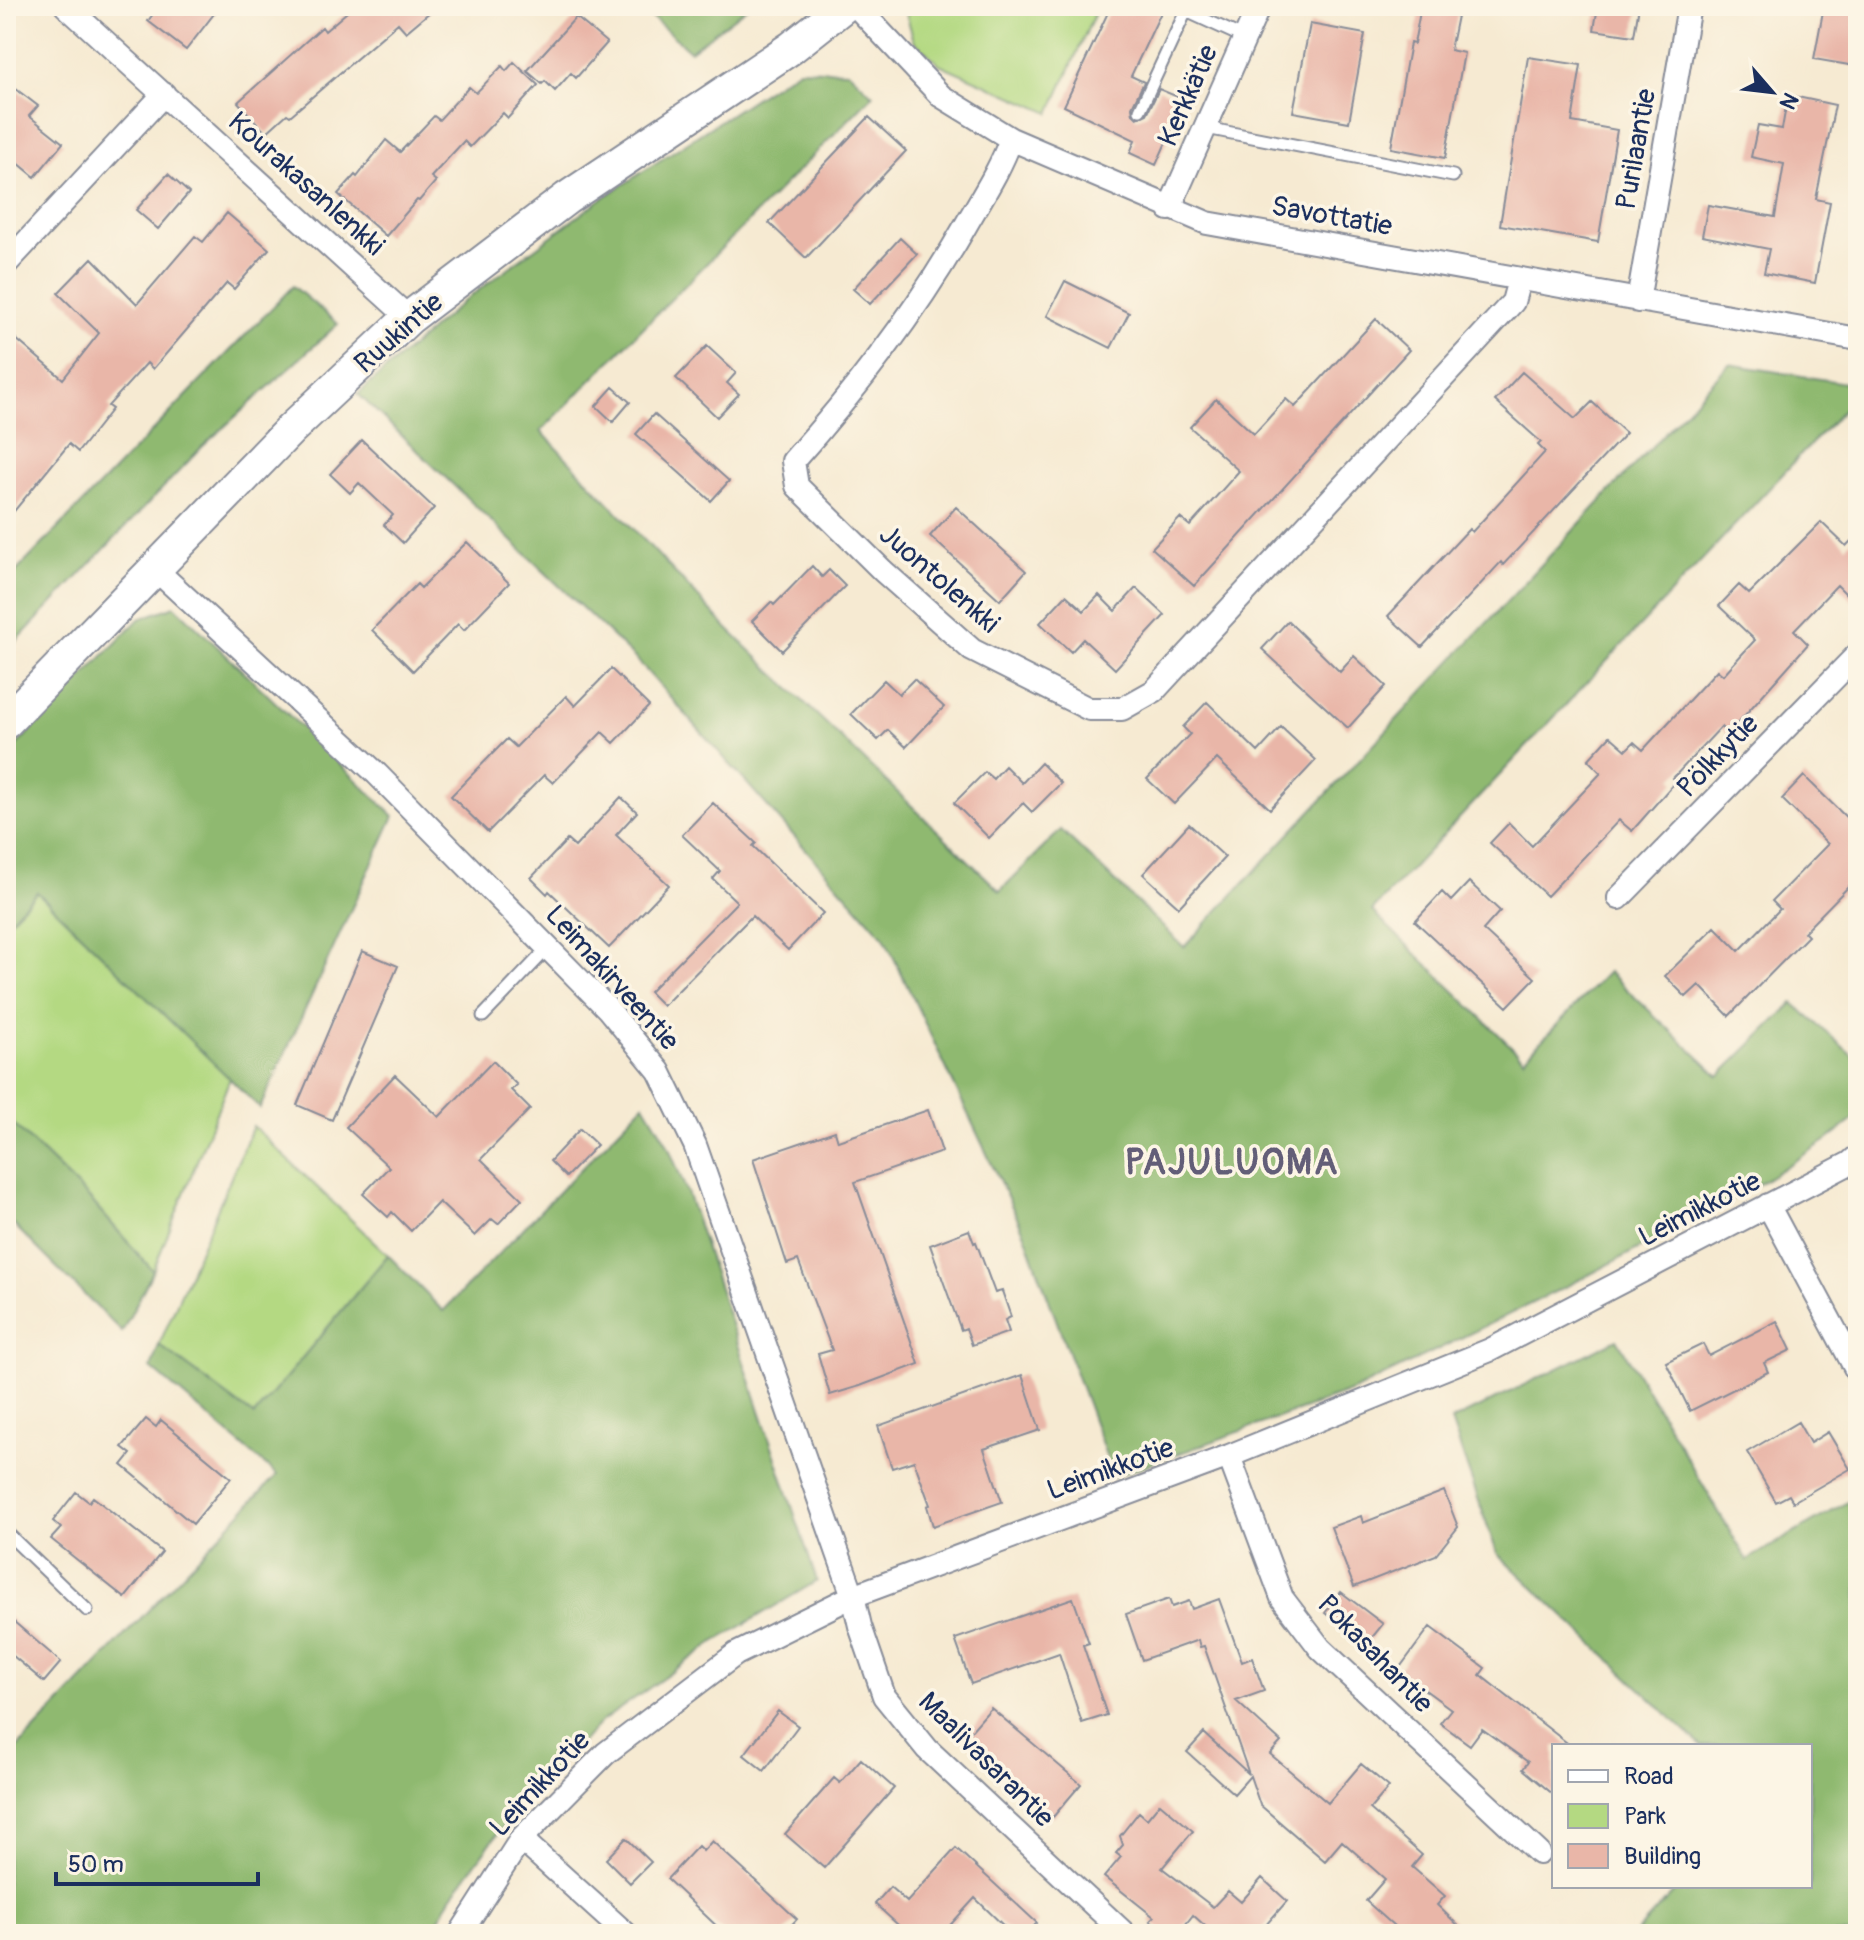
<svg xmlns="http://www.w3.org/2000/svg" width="1864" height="1940" font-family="Pangolin,sans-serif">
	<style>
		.green { fill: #b4d982; stroke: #688470; stroke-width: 2 }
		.forest { fill: #8fb970; stroke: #557467; stroke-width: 2 }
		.building { fill: #e9b6a8 }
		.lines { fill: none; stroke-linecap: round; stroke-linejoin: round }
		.lane-casing { stroke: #888c98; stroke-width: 15 }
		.street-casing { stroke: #888c98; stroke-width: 26 }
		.secondary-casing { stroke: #888c98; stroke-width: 36 }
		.lane { stroke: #fff; stroke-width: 11 }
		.street { stroke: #fff; stroke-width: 22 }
		.secondary { stroke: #fff; stroke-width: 32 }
		.labels { text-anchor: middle; stroke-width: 7; stroke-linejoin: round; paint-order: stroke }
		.street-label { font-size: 28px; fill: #1b2f5e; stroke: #fcf5e5 }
		.district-label { font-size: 36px; font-weight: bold; letter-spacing: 2px; fill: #635e78; stroke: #fcf5e5 }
	</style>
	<rect width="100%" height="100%" fill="#fcf5e5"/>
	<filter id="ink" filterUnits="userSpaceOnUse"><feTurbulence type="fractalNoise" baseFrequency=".0125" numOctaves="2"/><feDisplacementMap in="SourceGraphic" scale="16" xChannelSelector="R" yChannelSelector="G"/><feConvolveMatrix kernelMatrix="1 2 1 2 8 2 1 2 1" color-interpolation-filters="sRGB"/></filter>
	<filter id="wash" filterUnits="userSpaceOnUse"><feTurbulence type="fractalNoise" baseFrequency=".006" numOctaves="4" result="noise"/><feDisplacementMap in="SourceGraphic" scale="32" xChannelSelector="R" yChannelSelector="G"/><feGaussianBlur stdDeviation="1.8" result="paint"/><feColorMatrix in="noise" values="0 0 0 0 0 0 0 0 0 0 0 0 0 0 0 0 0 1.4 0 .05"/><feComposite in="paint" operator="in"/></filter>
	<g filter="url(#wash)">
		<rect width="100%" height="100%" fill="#f6ead2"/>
		<!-- green -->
		<path class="green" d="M 904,6 L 1098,6 L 1050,113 L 939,64 L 914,41 Z
			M 37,892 L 230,1078 L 153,1271 L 90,1199 L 6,1117 L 6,924 Z
			M 253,1126 L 388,1255 L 254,1416 L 159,1345 Z"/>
		<!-- forest -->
		<path class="forest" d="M 639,6 L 749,6 L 690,51 Z
			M 799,69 L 848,71 L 873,95 L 541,431 L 728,629 L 1000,891 L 1061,830 L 1184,947 L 1729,364 L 1858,385 L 1858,394 L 1372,911 L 1524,1059 L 1608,972 L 1719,1076 L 1793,1003 L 1858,1060 L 1858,1116 L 1827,1140 L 1748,1191 L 1583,1278 L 1355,1390 L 1114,1477 L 1024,1232 L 884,937 L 637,660 L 358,394 L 464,301 L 601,199 Z
			M 293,286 L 338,324 L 202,447 L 6,652 L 6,582 Z
			M 175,606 L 394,816 L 260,1108 L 37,892 L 6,924 L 6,756 L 139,619 Z
			M 644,1104 L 666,1141 L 687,1192 L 817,1581 L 713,1643 L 601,1722 L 510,1817 L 451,1897 L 431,1934 L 6,1934 L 6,1760 L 277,1475 L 151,1368 L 159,1345 L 254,1416 L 388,1255 L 443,1311 Z
			M 6,1117 L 90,1199 L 153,1271 L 122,1332 L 6,1217 Z
			M 1617,1339 L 1747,1560 L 1858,1496 L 1858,1934 L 1635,1934 L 1679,1886 L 1810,1886 L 1810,1746 L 1701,1746 L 1497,1553 L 1451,1421 Z"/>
		<g id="blocks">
			<!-- building -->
			<path class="building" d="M 159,6 L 220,6 L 186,50 L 148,21 Z
				M 354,6 L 437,6 L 406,32 L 398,23 L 290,116 L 287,114 L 266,133 L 238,102 L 322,27 L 325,31 Z
				M 1111,6 L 1164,6 L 1131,76 L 1144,82 L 1132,107 L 1133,114 L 1137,118 L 1147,114 L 1159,89 L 1185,100 L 1156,165 L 1130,153 L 1135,140 L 1064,106 Z
				M 1421,6 L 1459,6 L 1450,50 L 1464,53 L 1445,158 L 1391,148 L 1410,43 L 1414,44 Z
				M 1598,6 L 1639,6 L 1634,36 L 1594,30 Z
				M 1824,6 L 1858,6 L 1858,50 L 1855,66 L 1814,59 Z
				M 576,17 L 607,43 L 576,78 L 571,73 L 555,91 L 545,81 L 542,84 L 527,71 Z
				M 1310,24 L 1365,34 L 1349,122 L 1293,112 Z
				M 1528,57 L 1581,65 L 1572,122 L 1617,130 L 1598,242 L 1500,225 Z
				M 514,62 L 538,85 L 508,118 L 503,113 L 470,147 L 464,141 L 431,177 L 436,181 L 419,201 L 417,200 L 386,236 L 338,194 L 355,175 L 357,177 L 386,140 L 400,152 L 434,116 L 439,120 L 469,87 L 476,93 L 502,66 L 506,71 Z
				M 16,89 L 38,106 L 29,116 L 63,143 L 35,177 L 6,153 L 6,97 L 9,99 Z
				M 1788,95 L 1835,105 L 1816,199 L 1830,202 L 1815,283 L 1764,273 L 1769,249 L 1702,236 L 1708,205 L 1775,217 L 1784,164 L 1751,157 L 1758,125 L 1782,129 Z
				M 869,117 L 906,151 L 806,258 L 769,223 Z
				M 168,174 L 189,193 L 158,229 L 136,210 Z
				M 227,213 L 269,249 L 234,289 L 227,283 L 153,369 L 147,363 L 108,406 L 112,409 L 78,452 L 69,444 L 6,521 L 6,351 L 16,339 L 63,379 L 99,333 L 58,293 L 92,258 L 137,304 L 195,236 L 203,242 Z
				M 900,238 L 917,254 L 870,304 L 853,289 Z
				M 1065,281 L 1129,313 L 1111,348 L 1047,316 Z
				M 1376,319 L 1409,350 L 1194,586 L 1152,548 L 1180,518 L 1190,526 L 1239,471 L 1190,427 L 1216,399 L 1254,434 L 1286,399 L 1295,407 Z
				M 707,346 L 736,373 L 727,383 L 739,394 L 717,417 L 676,378 Z
				M 1522,372 L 1575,419 L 1592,402 L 1626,433 L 1503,565 L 1501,562 L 1422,647 L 1388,616 L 1469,529 L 1472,532 L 1545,452 L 1538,445 L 1541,442 L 1495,401 Z
				M 613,387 L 630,402 L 613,422 L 596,406 Z
				M 654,414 L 729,481 L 711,501 L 636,434 Z
				M 362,440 L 434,508 L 403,543 L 384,525 L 393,515 L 359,483 L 350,493 L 330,474 Z
				M 956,507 L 1026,571 L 1000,600 L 930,536 Z
				M 1821,522 L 1846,546 L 1858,534 L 1858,606 L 1837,585 L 1794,630 L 1808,644 L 1728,734 L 1721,727 L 1673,778 L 1676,781 L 1632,831 L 1619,820 L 1547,896 L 1490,843 L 1509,823 L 1532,846 L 1601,773 L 1588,760 L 1610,736 L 1626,750 L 1634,742 L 1643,750 L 1717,670 L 1723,675 L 1755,640 L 1719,606 L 1739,585 L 1749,594 Z
				M 467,542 L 509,583 L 464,630 L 458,624 L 413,671 L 372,630 L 417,584 L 421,588 Z
				M 812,566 L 822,577 L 829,570 L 845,586 L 782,651 L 752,621 L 771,602 L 774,605 Z
				M 1136,588 L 1165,615 L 1115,669 L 1083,639 L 1071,652 L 1040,623 L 1066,595 L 1084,611 L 1099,595 L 1115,611 Z
				M 1288,621 L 1340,672 L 1354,656 L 1386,686 L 1348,728 L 1262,649 Z
				M 611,669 L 649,706 L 614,743 L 602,732 L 553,783 L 544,775 L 488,832 L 451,796 L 507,739 L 516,747 L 566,696 L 575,706 Z
				M 914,679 L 944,707 L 906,747 L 888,730 L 878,740 L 851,714 L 884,680 L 899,694 Z
				M 1207,702 L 1258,752 L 1281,727 L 1316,760 L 1270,809 L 1217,759 L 1174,804 L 1147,779 L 1190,734 L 1183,727 Z
				M 1041,763 L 1061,783 L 1032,812 L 1023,803 L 989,838 L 954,803 L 985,772 L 993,779 L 1005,766 L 1022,783 Z
				M 1804,776 L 1858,829 L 1858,877 L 1804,932 L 1808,936 L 1729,1016 L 1699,985 L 1686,997 L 1665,976 L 1715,927 L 1739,951 L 1780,909 L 1772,901 L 1828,844 L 1782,799 Z
				M 621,797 L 637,812 L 616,835 L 669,885 L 609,948 L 549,891 L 547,894 L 531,878 L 567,840 L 575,847 Z
				M 713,803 L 756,843 L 753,846 L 823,913 L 788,950 L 752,916 L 663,1006 L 649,992 L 737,902 L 713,879 L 720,871 L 682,835 Z
				M 1189,824 L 1225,857 L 1179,907 L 1143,874 Z
				M 1469,882 L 1500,911 L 1483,930 L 1535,978 L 1507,1007 L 1415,921 L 1442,892 L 1451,901 Z
				M 362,951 L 398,966 L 332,1120 L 297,1105 Z
				M 493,1061 L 517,1085 L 511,1090 L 530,1109 L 481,1159 L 522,1199 L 498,1224 L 492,1219 L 475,1236 L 439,1202 L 411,1231 L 392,1212 L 388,1217 L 363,1194 L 389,1167 L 346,1127 L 395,1075 L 439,1117 Z
				M 928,1110 L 942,1152 L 855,1182 L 919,1364 L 860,1386 L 830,1395 L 818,1354 L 832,1350 L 798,1260 L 787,1264 L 753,1159 L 835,1131 L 838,1141 Z
				M 580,1129 L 597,1145 L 566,1177 L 550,1161 Z
				M 969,1230 L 974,1243 L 976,1242 L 995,1293 L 1002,1291 L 1011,1317 L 1005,1320 L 1009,1332 L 972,1345 L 966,1328 L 961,1330 L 930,1245 Z
				M 1777,1321 L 1791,1350 L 1764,1363 L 1768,1372 L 1690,1411 L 1666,1362 L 1703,1344 L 1709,1356 Z
				M 1022,1375 L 1040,1430 L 984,1449 L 1002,1502 L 933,1526 L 927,1506 L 930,1505 L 914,1461 L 892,1468 L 878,1426 Z
				M 146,1419 L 156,1427 L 161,1420 L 231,1478 L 193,1524 L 122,1465 L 131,1454 L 122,1447 Z
				M 1798,1422 L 1810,1443 L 1828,1432 L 1850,1469 L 1793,1502 L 1789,1495 L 1776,1502 L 1747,1452 Z
				M 1444,1491 L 1458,1527 L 1436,1555 L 1354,1587 L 1331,1527 L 1361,1516 L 1363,1523 Z
				M 76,1492 L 89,1502 L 93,1497 L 162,1552 L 125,1598 L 51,1539 L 61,1528 L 53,1521 Z
				M 1341,1592 L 1383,1624 L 1366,1645 L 1325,1613 Z
				M 1073,1598 L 1089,1643 L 1083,1645 L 1107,1715 L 1082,1723 L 1059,1653 L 971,1684 L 955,1639 Z
				M 1169,1599 L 1172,1607 L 1189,1601 L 1192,1609 L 1219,1599 L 1242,1662 L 1252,1658 L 1264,1691 L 1236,1701 L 1281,1742 L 1270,1754 L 1328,1803 L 1361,1764 L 1389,1787 L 1370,1809 L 1422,1855 L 1412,1867 L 1445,1896 L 1437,1905 L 1467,1934 L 1403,1934 L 1366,1901 L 1385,1879 L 1342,1841 L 1325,1861 L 1260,1805 L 1250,1776 L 1234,1794 L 1187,1752 L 1204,1733 L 1249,1774 L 1204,1646 L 1200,1647 L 1198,1640 L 1142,1660 L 1126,1614 Z
				M 6,1615 L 61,1662 L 44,1682 L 6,1650 Z
				M 1430,1627 L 1485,1668 L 1480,1675 L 1571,1746 L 1554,1746 L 1554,1795 L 1523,1769 L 1528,1762 L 1482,1729 L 1470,1745 L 1440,1723 L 1451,1709 L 1398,1670 Z
				M 991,1708 L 1081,1784 L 1053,1817 L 963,1740 Z
				M 778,1711 L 798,1726 L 764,1771 L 744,1755 Z
				M 861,1759 L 894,1788 L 824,1868 L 785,1834 L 834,1778 L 840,1783 Z
				M 1160,1803 L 1193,1831 L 1162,1868 L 1213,1907 L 1228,1891 L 1241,1902 L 1262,1878 L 1287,1901 L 1258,1934 L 1214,1934 L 1193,1915 L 1178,1934 L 1167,1934 L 1150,1921 L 1154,1917 L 1104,1877 L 1121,1857 L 1116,1853 L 1123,1845 L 1120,1836 L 1139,1812 L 1147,1819 Z
				M 626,1838 L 651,1862 L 630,1883 L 606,1859 Z
				M 712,1841 L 797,1919 L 783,1934 L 725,1934 L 667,1879 L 698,1846 L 703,1851 Z
				M 956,1848 L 1037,1923 L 1026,1934 L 1012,1934 L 975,1898 L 942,1934 L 908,1934 L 875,1904 L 890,1887 L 907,1902 Z"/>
		</g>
	</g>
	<g filter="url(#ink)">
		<use href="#blocks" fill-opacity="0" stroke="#888c98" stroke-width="2"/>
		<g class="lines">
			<defs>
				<path id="lane" d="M 1140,110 L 1186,11 L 1245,38
					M 1206,128 L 1453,176
					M 483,1016 L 548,948
					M 6,1532 L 87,1610"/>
				<path id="street" d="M 66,6 L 409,318
					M 856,6 L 941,96 L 1011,139 L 1207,223 L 1858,339
					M 1011,139 C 1000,170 982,197 966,225 C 917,311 859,387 793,461 L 797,486 L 883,571 L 972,650 L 1089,709 L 1122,709 L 1154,691 L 1513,302 L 1519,280
					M 1169,209 L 1259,6
					M 6,264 L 164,94
					M 1638,301 L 1689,6
					M 154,568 L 377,774 L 608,1009 L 659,1071 L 695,1145 L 853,1596 L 860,1626 L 884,1696 L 927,1749 L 1125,1934
					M 1619,898 L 1858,654
					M 1768,1205 L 1858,1373
					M 1229,1456 L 1282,1598 L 1320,1648 L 1539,1853
					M 521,1839 L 626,1934
					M 460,1934 L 521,1839 L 606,1753 L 736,1654 L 853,1596 L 1229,1456 L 1490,1350 L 1850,1163 L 1858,1156"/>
				<path id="secondary" d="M 6,722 L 290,430 L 409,318 L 567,198 L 791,48 L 844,6"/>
			</defs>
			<!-- lane casing -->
			<use href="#lane" class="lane-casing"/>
			<!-- street casing -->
			<use href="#street" class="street-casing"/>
			<!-- secondary casing -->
			<use href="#secondary" class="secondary-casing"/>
			<!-- lane -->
			<use href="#lane" class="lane"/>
			<!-- street -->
			<use href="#street" class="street"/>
			<!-- secondary -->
			<use href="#secondary" class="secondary"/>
		</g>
	</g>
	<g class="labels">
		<!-- street labels -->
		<g class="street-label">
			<text transform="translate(1187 95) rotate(-66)" y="10">Kerkkätie</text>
			<text transform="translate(1635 149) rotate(-80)" y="10">Purilaantie</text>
			<text transform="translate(307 183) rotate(42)" y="10">Kourakasanlenkki</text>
			<text transform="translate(1332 215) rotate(10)" y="10">Savottatie</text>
			<text transform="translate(398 332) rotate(-41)" y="10">Ruukintie</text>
			<text transform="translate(940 578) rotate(41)" y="10">Juontolenkki</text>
			<text transform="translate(1717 755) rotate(-46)" y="10">Pölkkytie</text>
			<text transform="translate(613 977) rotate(48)" y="10">Leimakirveentie</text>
			<text transform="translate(1699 1208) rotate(-27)" y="10">Leimikkotie</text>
			<text transform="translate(1110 1468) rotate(-20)" y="10">Leimikkotie</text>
			<text transform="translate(1376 1653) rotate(46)" y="10">Pokasahantie</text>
			<text transform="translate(987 1759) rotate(45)" y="10">Maalivasarantie</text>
			<text transform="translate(539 1783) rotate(-47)" y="10">Leimikkotie</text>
		</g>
		<!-- district labels -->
		<g class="district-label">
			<text x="1232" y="1174">PAJULUOMA</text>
		</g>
	</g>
	<!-- margin -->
	<rect width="1864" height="1940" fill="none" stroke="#fcf5e5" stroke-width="32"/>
	<!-- legend -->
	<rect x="1552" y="1744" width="260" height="144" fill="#fcf5e5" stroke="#a2a6af" stroke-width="2"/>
	<rect x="1568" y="1770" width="40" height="12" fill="#ffffff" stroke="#a2a6af" stroke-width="2"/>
	<text x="1624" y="1784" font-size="24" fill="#1b2f5e">Road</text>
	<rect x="1568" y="1804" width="40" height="24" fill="#b4d982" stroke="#a2a6af" stroke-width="2"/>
	<text x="1624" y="1824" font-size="24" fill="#1b2f5e">Park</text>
	<rect x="1568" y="1844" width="40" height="24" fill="#e9b6a8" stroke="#a2a6af" stroke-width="2"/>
	<text x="1624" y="1864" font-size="24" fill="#1b2f5e">Building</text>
	<!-- north arrow -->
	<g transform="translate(1772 92) rotate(118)" stroke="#fcf5e5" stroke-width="6" paint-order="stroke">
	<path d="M0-6L14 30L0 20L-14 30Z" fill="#1b2f5e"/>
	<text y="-12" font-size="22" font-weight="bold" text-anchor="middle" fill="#1b2f5e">N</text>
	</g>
	<!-- scale -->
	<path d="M56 1872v12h202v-12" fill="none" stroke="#1b2f5e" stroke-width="4"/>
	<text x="68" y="1872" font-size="24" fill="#1b2f5e" stroke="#fcf5e5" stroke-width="6" paint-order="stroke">50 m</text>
</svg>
